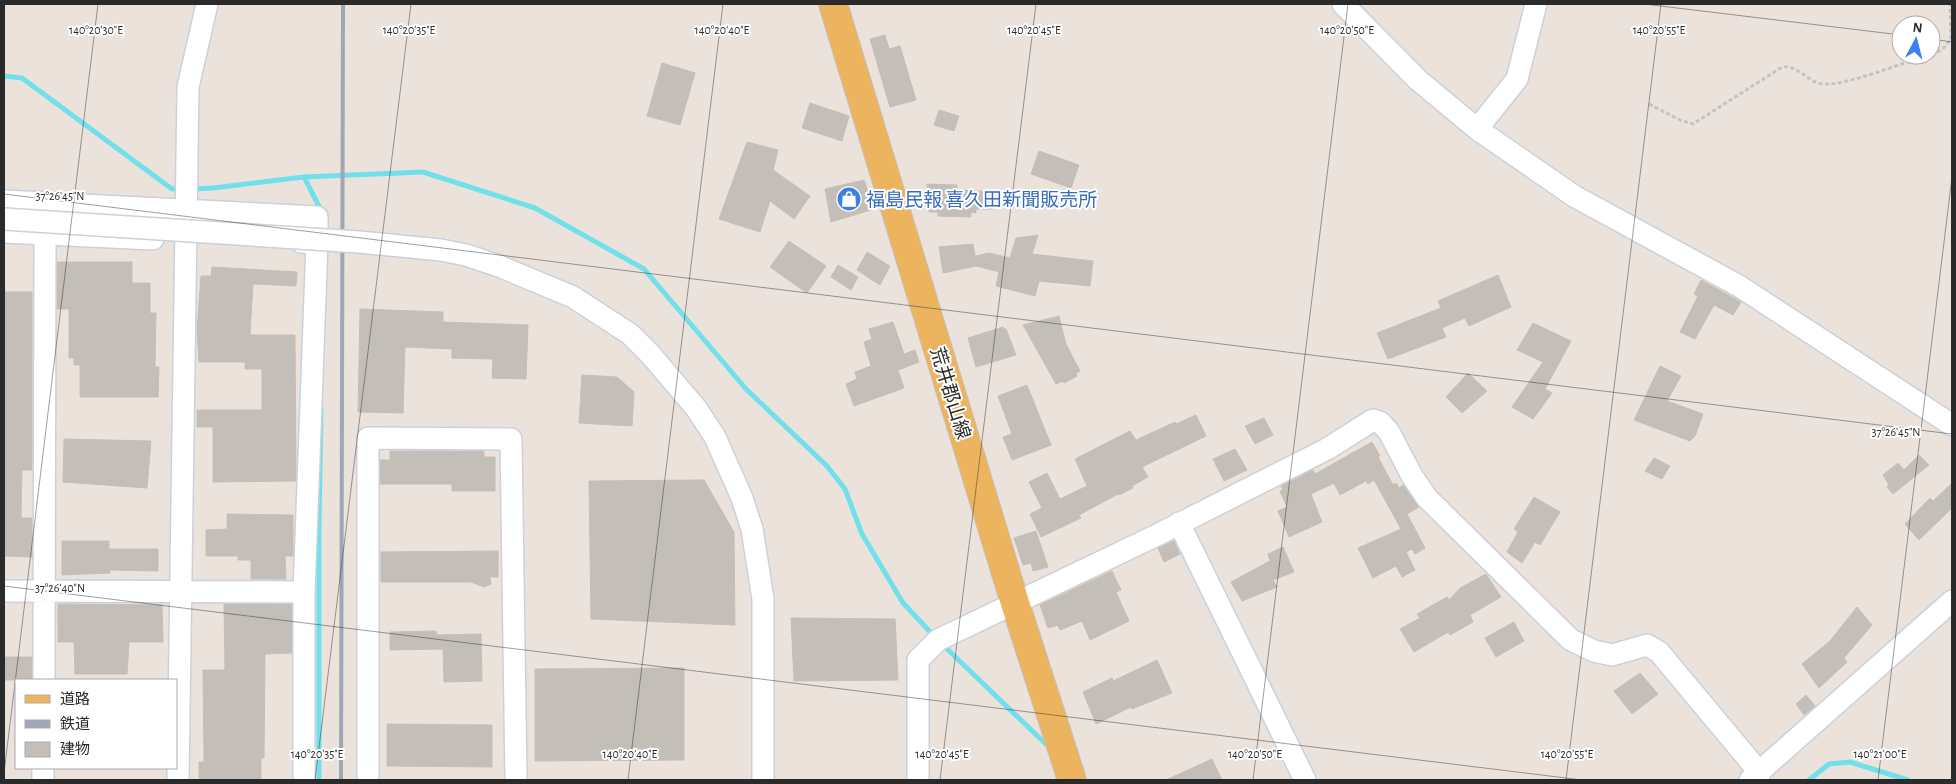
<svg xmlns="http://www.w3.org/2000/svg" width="1956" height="784" font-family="'Alegreya Sans','Noto Sans JP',sans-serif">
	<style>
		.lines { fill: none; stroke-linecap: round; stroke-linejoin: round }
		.stream { stroke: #71e0eb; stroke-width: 5 }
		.building { fill: #c4beb8; stroke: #c7beb6 }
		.minor-casing { stroke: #cad1db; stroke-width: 24 }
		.major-casing { stroke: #c3c3c3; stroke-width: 30 }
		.path { stroke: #c3c3c3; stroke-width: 3; stroke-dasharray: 4 2.5; stroke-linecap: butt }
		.minor { stroke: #fff; stroke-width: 21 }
		.major { stroke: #edb460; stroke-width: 28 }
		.rail { stroke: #9fa6b4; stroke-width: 4 }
		.minor-bridge-casing { stroke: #cad1db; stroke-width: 24; stroke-linecap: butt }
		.minor-bridge { stroke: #fff; stroke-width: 21 }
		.ticks { fill: none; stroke: #2a2a2a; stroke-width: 1; stroke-opacity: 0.45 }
		.labels { text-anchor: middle; stroke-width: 4; stroke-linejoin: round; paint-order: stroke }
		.shop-label { font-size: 19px; fill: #366cbe; stroke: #fff; text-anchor: start }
		.street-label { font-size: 19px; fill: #2a2a2a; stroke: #fff }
		.ticks-label { font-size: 12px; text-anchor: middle; fill: #2a2a2a; stroke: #fff; stroke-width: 4; stroke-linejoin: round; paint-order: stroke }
	</style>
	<rect width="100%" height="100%" fill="#ece2dc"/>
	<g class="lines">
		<!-- stream -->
		<path class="stream" d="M 4,76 L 22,78 L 172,189 L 182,189
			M 304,177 L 322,212
			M 191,189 L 213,188 L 304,177 L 423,172 L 535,208 L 644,269 L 746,389 L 827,466 L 845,489 L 862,534 L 903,603 L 935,637
			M 943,645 L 1050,748
			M 319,780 L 319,525 L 321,409
			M 1809,780 L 1829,764 L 1850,762 L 1908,780"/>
	</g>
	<!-- building -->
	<path class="building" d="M 885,35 L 889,49 L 900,46 L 916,100 L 890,107 L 870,39 Z
		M 662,63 L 695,73 L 680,125 L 647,116 Z
		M 810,103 L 849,116 L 842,141 L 802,128 Z
		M 939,110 L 959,116 L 954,131 L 934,125 Z
		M 747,142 L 778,150 L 773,170 L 810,196 L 794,219 L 770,201 L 760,232 L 719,219 Z
		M 1039,151 L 1079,165 L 1071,188 L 1031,174 Z
		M 864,180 L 874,209 L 831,222 L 825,189 Z
		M 927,184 L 957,185 L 957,190 L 993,192 L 992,209 L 976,209 L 976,213 L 971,212 L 971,217 L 938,216 L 938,212 L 929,212 Z
		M 1038,235 L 1032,254 L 1093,261 L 1090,286 L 1039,281 L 1035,296 L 996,286 L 999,272 L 976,266 L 943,273 L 939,247 L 973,244 L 975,256 L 989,253 L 1010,258 L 1016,238 Z
		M 789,241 L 826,266 L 807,293 L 770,267 Z
		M 867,252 L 890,266 L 880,285 L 857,270 Z
		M 57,262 L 132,262 L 132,283 L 150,283 L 150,313 L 156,313 L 155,367 L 159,367 L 158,397 L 80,397 L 80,365 L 74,365 L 74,358 L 69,358 L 69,309 L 57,309 Z
		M 838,265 L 858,277 L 851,290 L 831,277 Z
		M 212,267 L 297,272 L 296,286 L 253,284 L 250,335 L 295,335 L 296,481 L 213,482 L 213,427 L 197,427 L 197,410 L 262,410 L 262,369 L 245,369 L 245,362 L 199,362 L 197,330 L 201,276 L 211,276 Z
		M 1498,275 L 1511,307 L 1469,326 L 1465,318 L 1442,328 L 1446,337 L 1388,359 L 1377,333 L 1441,308 L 1438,301 Z
		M 1701,280 L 1741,302 L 1733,315 L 1714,305 L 1695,339 L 1680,332 L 1698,296 L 1694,294 Z
		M 4,292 L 32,292 L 32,470 L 22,470 L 21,518 L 32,518 L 32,557 L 4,556 Z
		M 360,309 L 443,312 L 443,322 L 528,325 L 526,379 L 492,378 L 493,359 L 452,358 L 452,349 L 405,347 L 403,413 L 358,412 Z
		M 1059,316 L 1066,344 L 1080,371 L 1076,373 L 1077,376 L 1064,383 L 1063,381 L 1056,384 L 1023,325 Z
		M 893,322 L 904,354 L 915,350 L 919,362 L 898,370 L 904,388 L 854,406 L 846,384 L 857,379 L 855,372 L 871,366 L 864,342 L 872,339 L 869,329 Z
		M 1533,323 L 1571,341 L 1545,389 L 1552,393 L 1533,419 L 1512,407 L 1543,362 L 1517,350 Z
		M 1003,327 L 1004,329 L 1006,329 L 1016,355 L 976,367 L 968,338 Z
		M 1660,366 L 1681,376 L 1667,401 L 1703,414 L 1695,436 L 1690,441 L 1634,420 Z
		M 1468,373 L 1487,391 L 1462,413 L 1446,397 Z
		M 582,375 L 617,377 L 634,392 L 632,426 L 579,423 Z
		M 1027,385 L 1051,445 L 1012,460 L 1003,437 L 1012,434 L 998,396 Z
		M 1196,415 L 1206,436 L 1142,467 L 1148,477 L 1132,486 L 1133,488 L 1119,495 L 1118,494 L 1079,515 L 1081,518 L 1041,537 L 1030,514 L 1042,508 L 1029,482 L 1047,473 L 1060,499 L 1087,486 L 1075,459 L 1130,431 L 1136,440 L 1175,422 L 1176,424 Z
		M 1264,418 L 1273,435 L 1255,444 L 1245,426 Z
		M 64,439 L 151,441 L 147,488 L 63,482 Z
		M 1372,442 L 1380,456 L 1378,457 L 1393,485 L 1396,483 L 1399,488 L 1403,485 L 1419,507 L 1407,514 L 1425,548 L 1415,554 L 1412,549 L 1406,552 L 1415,570 L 1402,577 L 1396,566 L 1373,578 L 1358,548 L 1401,529 L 1374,480 L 1368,484 L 1366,481 L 1340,495 L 1334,483 L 1311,494 L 1322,522 L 1289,537 L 1278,511 L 1287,507 L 1280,491 L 1283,490 L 1281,486 L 1313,470 L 1315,474 Z
		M 1235,449 L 1247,470 L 1224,481 L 1213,459 Z
		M 390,451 L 484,451 L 484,457 L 495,457 L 495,491 L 452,491 L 452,484 L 380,484 L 380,460 L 390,460 Z
		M 1919,455 L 1929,465 L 1893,494 L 1887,487 L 1889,485 L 1883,475 L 1898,463 L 1904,470 Z
		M 1654,458 L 1670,466 L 1662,479 L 1645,471 Z
		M 704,480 L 734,532 L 735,625 L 591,619 L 589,481 Z
		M 1952,483 L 1952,508 L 1919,540 L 1905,524 L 1930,498 L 1933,501 Z
		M 1534,497 L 1560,512 L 1540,545 L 1535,542 L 1522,563 L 1507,552 L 1518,532 L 1514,529 Z
		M 227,514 L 293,515 L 293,556 L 285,556 L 286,579 L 251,579 L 251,560 L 238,560 L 238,556 L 206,556 L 206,530 L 227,529 Z
		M 1036,531 L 1048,567 L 1033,571 L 1031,563 L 1023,565 L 1014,538 Z
		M 62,541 L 109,541 L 109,549 L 158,549 L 158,571 L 110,570 L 110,573 L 62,575 Z
		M 1174,541 L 1180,554 L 1164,562 L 1158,548 Z
		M 1283,547 L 1294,572 L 1273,580 L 1277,587 L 1242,601 L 1231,582 L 1270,561 L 1268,554 Z
		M 498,551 L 498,577 L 490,577 L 491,584 L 484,587 L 471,582 L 381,582 L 381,552 Z
		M 1112,571 L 1121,590 L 1116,592 L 1129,621 L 1090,640 L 1082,621 L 1060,630 L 1058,625 L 1048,628 L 1040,605 Z
		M 1486,574 L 1501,597 L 1470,615 L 1473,622 L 1450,635 L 1448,632 L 1414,652 L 1400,629 L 1420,618 L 1417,614 L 1447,597 L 1449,600 L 1460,588 Z
		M 58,604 L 162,605 L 163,642 L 129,642 L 127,674 L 75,674 L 74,642 L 58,642 Z
		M 224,604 L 292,604 L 292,653 L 265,654 L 264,758 L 261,758 L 261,780 L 199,780 L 199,762 L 204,762 L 203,670 L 225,670 Z
		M 1857,607 L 1872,625 L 1844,658 L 1847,662 L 1819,688 L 1802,664 L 1830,641 Z
		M 791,618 L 895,619 L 898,680 L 794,681 Z
		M 1514,622 L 1524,641 L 1496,657 L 1485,638 Z
		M 436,631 L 437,635 L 481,634 L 482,681 L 444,682 L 443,649 L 390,650 L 390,632 Z
		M 4,657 L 32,657 L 32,680 L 4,680 Z
		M 1157,660 L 1172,693 L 1132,709 L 1131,707 L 1096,724 L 1083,692 L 1112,678 L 1113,681 Z
		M 684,668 L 684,760 L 535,761 L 535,669 Z
		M 1640,673 L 1658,694 L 1632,714 L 1614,691 Z
		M 1806,695 L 1815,706 L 1804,715 L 1796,704 Z
		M 387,724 L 492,725 L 492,767 L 387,766 Z
		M 1212,759 L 1222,780 L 1166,780 Z"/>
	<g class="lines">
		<defs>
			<path id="minor" d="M 1343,4 L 1418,80 L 1477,129 L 1574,196 L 1739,286 L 1952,425
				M 1477,129 L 1517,79 L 1536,4
				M 4,201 L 317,217 L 317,243 L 301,242
				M 4,232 L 153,239
				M 1179,523 L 1305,780
				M 4,591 L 304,592
				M 763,599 L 763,780
				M 44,680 L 45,234
				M 43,780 L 43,768
				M 178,780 L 188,87 L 207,4
				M 304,780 L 304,592 L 317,243
				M 368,780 L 368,438 L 511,439 L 516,780
				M 918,780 L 918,660 L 938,640 L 1153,537 L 1327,449 L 1373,420 L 1380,422 L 1389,432 L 1412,476 L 1427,498 L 1571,640 L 1594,651 L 1612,655 L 1647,645 L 1659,652 L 1760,773
				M 1750,780 L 1952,601"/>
			<path id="major" d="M 833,4 L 1015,603 L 1072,780"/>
		</defs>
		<!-- minor casing -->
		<use href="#minor" class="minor-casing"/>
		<!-- major casing -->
		<use href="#major" class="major-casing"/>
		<!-- path -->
		<path class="path" d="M 1931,54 L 1942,50 L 1951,39 L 1950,4
			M 1649,104 L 1680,120 L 1693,124 L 1782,67 C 1800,65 1807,83 1824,84 C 1845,86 1905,62 1929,55"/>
		<!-- minor -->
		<use href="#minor" class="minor"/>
		<!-- major -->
		<use href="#major" class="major"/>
		<!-- rail -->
		<path class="rail" d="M 341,780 L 343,4"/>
		<defs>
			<path id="minor-bridge" d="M 4,219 L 359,242 L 441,250 L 466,255 L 499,266 L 573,297 L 630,334 L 650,354 L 696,408 L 715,437 L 742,498 L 752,529 L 763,599"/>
		</defs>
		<!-- minor-bridge casing -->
		<use href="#minor-bridge" class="minor-bridge-casing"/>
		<!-- minor-bridge -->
		<use href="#minor-bridge" class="minor-bridge"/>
	</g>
	<!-- ticks -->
	<path class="ticks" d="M 1644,4 L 1901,35M 1931,39 L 1952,42M 4,194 L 1952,434M 4,586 L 1582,780M 4,773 L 98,4M 315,780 L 411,4M 628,780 L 723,4M 940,780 L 1036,4M 1253,780 L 1348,4M 1566,780 L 1661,4M 1878,780 L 1952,177"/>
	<!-- icons -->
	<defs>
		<symbol id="shop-disc" viewBox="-11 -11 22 22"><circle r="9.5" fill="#3f7fe0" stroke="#fff"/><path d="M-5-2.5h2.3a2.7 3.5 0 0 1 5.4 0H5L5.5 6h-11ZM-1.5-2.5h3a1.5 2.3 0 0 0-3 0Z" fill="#fff"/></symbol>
	</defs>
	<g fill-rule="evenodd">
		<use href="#shop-disc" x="835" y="185" width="28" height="28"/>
	</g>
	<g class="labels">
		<!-- shop labels -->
		<g class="shop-label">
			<text x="866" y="206">福島民報 喜久田新聞販売所</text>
		</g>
		<!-- street labels -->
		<g class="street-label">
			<text transform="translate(951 393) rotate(73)" y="7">荒井郡山線</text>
		</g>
	</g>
	<g class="ticks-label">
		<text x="96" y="34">140°20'30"E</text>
		<text x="409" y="34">140°20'35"E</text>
		<text x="722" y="34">140°20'40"E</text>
		<text x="1034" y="34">140°20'45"E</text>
		<text x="1347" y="34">140°20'50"E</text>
		<text x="1659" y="34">140°20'55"E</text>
		<text x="60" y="200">37°26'45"N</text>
		<text x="1896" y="436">37°26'45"N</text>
		<text x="60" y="592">37°26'40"N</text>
		<text x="317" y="758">140°20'35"E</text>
		<text x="630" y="758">140°20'40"E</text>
		<text x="942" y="758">140°20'45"E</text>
		<text x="1255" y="758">140°20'50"E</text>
		<text x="1567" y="758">140°20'55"E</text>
		<text x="1880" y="758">140°21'00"E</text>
	</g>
	<!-- border -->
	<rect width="1956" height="784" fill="none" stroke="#2a2a2a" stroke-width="10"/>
	<!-- legend -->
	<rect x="15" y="679" width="162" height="90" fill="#ffffff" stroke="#aaaaaa"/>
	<rect x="25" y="695" width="25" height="8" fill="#edb460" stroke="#aaaaaa"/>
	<text x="60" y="704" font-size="15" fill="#2a2a2a">道路</text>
	<rect x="25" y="720" width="25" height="8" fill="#9fa6b4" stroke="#aaaaaa"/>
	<text x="60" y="729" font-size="15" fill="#2a2a2a">鉄道</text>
	<rect x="25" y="742" width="25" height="15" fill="#c4beb8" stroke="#aaaaaa"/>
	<text x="60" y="754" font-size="15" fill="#2a2a2a">建物</text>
	<!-- north arrow -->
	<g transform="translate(1916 40) rotate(7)"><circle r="24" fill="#ffffff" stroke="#aaaaaa"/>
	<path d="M0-4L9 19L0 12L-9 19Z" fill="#4080f5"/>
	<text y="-8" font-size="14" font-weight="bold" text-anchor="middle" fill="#2a2a2a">N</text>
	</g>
</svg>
